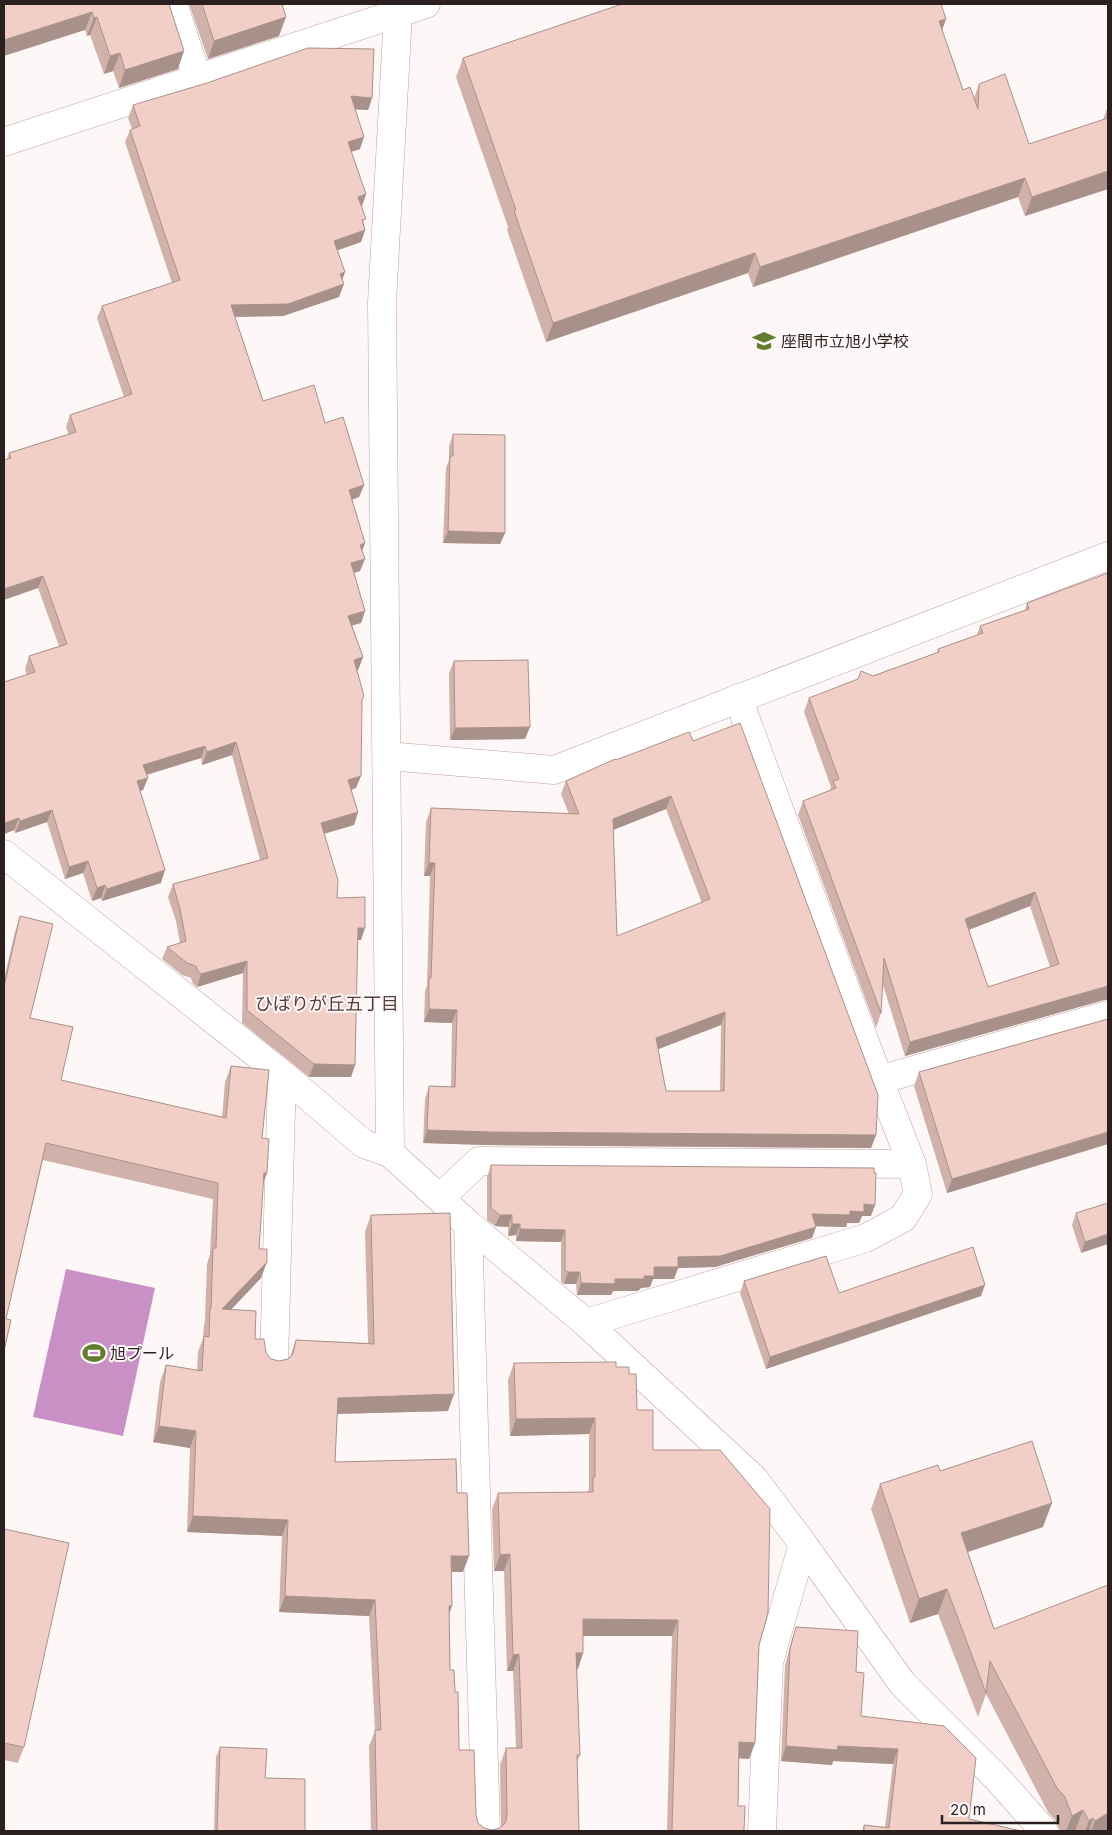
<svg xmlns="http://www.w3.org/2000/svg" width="1112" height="1835" font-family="Inter,'Noto Sans JP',sans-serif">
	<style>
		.water { fill: #c890c4 }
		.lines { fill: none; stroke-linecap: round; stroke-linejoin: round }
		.minor-casing { stroke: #c29fa1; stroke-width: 29 }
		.minor { stroke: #fff; stroke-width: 28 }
		.wall { fill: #d0b2aa; fill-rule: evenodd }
		.shaded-wall { fill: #a9918b }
		.building { fill: #f2cfc6; stroke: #a9918b; fill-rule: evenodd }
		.labels { text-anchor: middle; stroke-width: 4; stroke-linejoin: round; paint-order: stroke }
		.poi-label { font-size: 16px; fill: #2c1f20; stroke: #fef7f7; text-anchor: start }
		.neighbourhood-label { font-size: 18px; fill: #583b3e; stroke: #fef7f7 }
	</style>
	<rect width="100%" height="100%" fill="#fef7f7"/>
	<!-- water -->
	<path class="water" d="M 66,1269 L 155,1288 L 123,1436 L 33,1417 Z"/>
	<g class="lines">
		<defs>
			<path id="minor" d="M 173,4 L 198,80
				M 397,4 L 398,14 L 382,302 L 390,1153 L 468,1224 L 586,1323 L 754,1479 L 803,1544 L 902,1683 L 995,1776 L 1044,1831
				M 4,142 L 426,4
				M 387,756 L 554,770 L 1108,556
				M 4,854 L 282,1074 L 364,1144 L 390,1153
				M 879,1080 L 1108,1015
				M 440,1198 L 479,1161 L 912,1164
				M 468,1224 L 486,1831
				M 586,1323 L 866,1238 L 903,1218 L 918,1194 L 912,1164 L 879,1080 L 738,698
				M 274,1362 L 282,1074
				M 762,1831 L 769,1662 L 803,1544"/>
		</defs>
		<!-- minor casing -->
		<use href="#minor" class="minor-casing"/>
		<!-- minor -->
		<use href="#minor" class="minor"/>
	</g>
	<!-- wall -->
	<path class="wall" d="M 4,4 L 169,4 L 178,69 L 119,88 L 113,71 L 104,74 L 90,35 L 87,36 L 85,30 Z
		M 189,4 L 282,4 L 279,36 L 208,59 Z
		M 946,19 L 942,30 L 963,90 L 974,98 L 979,84 L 1029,144 L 1103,120 L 1108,106 L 1108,190 L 1108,189 L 1025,216 L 1018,197 L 753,287 L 748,273 L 546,342 L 507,230 L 508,227 L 456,77 L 463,58 Z
		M 372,98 L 368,110 L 355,109 L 360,149 L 351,152 L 366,194 L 362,206 L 364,225 L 365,230 L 361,242 L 338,250 L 342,280 L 339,297 L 283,316 L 235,317 L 263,401 L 325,423 L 364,485 L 359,497 L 352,500 L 365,543 L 362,551 L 360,571 L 354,573 L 365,611 L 361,623 L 352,625 L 363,657 L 358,670 L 357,670 L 362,701 L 356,788 L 351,790 L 358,812 L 354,825 L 324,833 L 337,898 L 361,940 L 357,940 L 355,1065 L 351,1077 L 309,1077 L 242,1023 L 243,973 L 197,987 L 193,984 L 191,978 L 182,975 L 162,959 L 167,947 L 180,943 L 176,921 L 168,897 L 173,884 L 260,860 L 232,755 L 202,765 L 201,758 L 147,775 L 143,790 L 140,791 L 161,883 L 102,901 L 101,898 L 92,901 L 83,873 L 65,879 L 47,822 L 15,833 L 14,830 L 4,834 L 4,682 L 27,675 L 25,669 L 29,656 L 59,646 L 38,588 L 7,459 L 9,453 L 68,434 L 66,427 L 70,415 L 124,397 L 97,318 L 102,306 L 172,283 L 125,142 L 130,130 L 132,129 L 128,118 L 133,105 Z
		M 453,434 L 505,533 L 500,544 L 443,543 L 446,468 L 449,460 L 449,446 Z
		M 1108,573 L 1104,1000 L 905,1056 L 883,985 L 881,1013 L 876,1028 L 798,815 L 803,801 L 830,790 L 831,787 L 804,712 L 809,698 L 937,653 L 938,649 L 977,635 L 980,626 L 1025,610 L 1027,603 ZM 1030,906 L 1050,967 L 988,987 L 969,930 Z
		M 454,661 L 525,739 L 450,740 L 449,673 Z
		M 693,741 L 876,1135 L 871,1148 L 487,1145 L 423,1143 L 425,1099 L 429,1086 L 451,1087 L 452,1023 L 424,1022 L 425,991 L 427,985 L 430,876 L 424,876 L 426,822 L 431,808 L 569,814 L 561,794 L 566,781 L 616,760 ZM 666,809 L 702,903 L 617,936 L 613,830 ZM 721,1025 L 720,1091 L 666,1091 L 658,1049 Z
		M 20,916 L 30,1018 L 61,1080 L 222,1117 L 225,1082 L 231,1066 L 262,1138 L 267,1173 L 263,1184 L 259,1249 L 261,1278 L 231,1310 L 271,1359 L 279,1361 L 288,1359 L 290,1357 L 296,1340 L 368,1343 L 365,1231 L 371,1215 L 448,1411 L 337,1414 L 335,1462 L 457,1493 L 463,1572 L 451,1572 L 449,1615 L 450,1670 L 455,1692 L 459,1750 L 478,1823 L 484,1828 L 492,1830 L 500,1828 L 501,1826 L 500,1765 L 506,1748 L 516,1748 L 513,1671 L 507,1671 L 504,1571 L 494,1571 L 492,1509 L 498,1493 L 588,1492 L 589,1488 L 589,1434 L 510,1436 L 508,1380 L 514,1363 L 616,1367 L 629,1374 L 637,1410 L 653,1450 L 759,1645 L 755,1743 L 749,1759 L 739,1758 L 738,1806 L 744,1831 L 667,1831 L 672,1636 L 583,1636 L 577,1669 L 580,1755 L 577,1762 L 579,1831 L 371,1831 L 369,1746 L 375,1731 L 369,1616 L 279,1612 L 282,1536 L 187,1532 L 190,1448 L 153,1442 L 160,1382 L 166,1365 L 197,1370 L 198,1352 L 203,1338 L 204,1325 L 205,1320 L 207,1264 L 210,1254 L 213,1199 L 43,1160 L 6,1319 L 4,1351 L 4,979 L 15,932 Z
		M 1108,1019 L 1108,1144 L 947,1193 L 914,1086 L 919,1072 Z
		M 491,1165 L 871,1216 L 862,1216 L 859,1223 L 847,1223 L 846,1227 L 816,1226 L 812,1238 L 715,1267 L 678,1268 L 674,1279 L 653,1279 L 650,1287 L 641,1288 L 639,1290 L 637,1291 L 613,1291 L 611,1295 L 577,1295 L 576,1284 L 564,1284 L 561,1282 L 561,1242 L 516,1241 L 516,1235 L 508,1236 L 508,1227 L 495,1226 L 487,1220 L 487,1177 Z
		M 1108,1203 L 1081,1253 L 1072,1225 L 1076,1213 Z
		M 744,1281 L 839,1293 L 981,1296 L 766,1369 L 740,1293 Z
		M 940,1471 L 1043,1527 L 968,1552 L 994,1629 L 1108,1831 L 1060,1831 L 1056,1821 L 1048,1812 L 986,1694 L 978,1717 L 938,1614 L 910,1623 L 871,1509 L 880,1484 Z
		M 4,1529 L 24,1747 L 18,1763 L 4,1760 Z
		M 796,1627 L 856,1672 L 861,1716 L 944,1726 L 969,1819 L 1021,1831 L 862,1831 L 864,1825 L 885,1827 L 893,1764 L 833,1761 L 832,1765 L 781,1761 L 785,1665 L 791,1643 Z
		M 220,1747 L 265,1778 L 305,1831 L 214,1831 L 216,1757 Z"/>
	<!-- shaded-wall -->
	<path class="shaded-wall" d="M 92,12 L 85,30 L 4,56 L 4,40 Z
		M 97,17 L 90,35 L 87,36 L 94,18 Z
		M 286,17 L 279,36 L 208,59 L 214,41 Z
		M 946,19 L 939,38 L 939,21 Z
		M 184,51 L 178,69 L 119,88 L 125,70 Z
		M 120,53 L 113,71 L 104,74 L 110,56 Z
		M 351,96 L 372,98 L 368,110 L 347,109 Z
		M 364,137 L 360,149 L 344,154 L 348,142 Z
		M 1108,171 L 1108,189 L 1025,216 L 1032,197 Z
		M 1025,178 L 1018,197 L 753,287 L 760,267 Z
		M 366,194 L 362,206 L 358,197 Z
		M 365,230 L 361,242 L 330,253 L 334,241 Z
		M 755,253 L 748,273 L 546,342 L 553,323 Z
		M 345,272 L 341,284 L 340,274 Z
		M 344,284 L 339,297 L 283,316 L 227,317 L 231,305 Z
		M 364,485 L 359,497 L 344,502 L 349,490 Z
		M 448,531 L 505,533 L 500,544 L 443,543 Z
		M 365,543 L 360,556 L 360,545 Z
		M 365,559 L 360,571 L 346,575 L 351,563 Z
		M 43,576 L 38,588 L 4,600 L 4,589 Z
		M 365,611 L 361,623 L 344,628 L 348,616 Z
		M 363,657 L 358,670 L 350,672 L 354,660 Z
		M 530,727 L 525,739 L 450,740 L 455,728 Z
		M 236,742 L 232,755 L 202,765 L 207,752 Z
		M 205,746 L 201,758 L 139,777 L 143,765 Z
		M 361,776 L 356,788 L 344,792 L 348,780 Z
		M 148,778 L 143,790 L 132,794 L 137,781 Z
		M 671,796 L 666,809 L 608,832 L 613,819 Z
		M 52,810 L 47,822 L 15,833 L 20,821 Z
		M 358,812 L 354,825 L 317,836 L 321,823 Z
		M 19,818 L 14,830 L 4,834 L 4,826 L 5,823 Z
		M 88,861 L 83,873 L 65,879 L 69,867 Z
		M 429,863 L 435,863 L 430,876 L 424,876 Z
		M 165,870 L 161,883 L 102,901 L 107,889 Z
		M 105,885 L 101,898 L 92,901 L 97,888 Z
		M 1035,892 L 1030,906 L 960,933 L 965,919 Z
		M 358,928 L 365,928 L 361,940 L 353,940 Z
		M 247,961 L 243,973 L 197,987 L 201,974 Z
		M 1108,986 L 1108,1000 L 1104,1000 L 905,1056 L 910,1042 Z
		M 429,1009 L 457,1010 L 452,1023 L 424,1022 Z
		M 725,1012 L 721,1025 L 651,1052 L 656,1038 Z
		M 314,1064 L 355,1065 L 351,1077 L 309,1077 Z
		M 427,1130 L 876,1135 L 871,1148 L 487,1145 L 423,1143 Z
		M 1108,1132 L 1108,1144 L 947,1193 L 952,1179 Z
		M 264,1173 L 267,1173 L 261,1189 Z
		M 864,1204 L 875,1205 L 871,1216 L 862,1216 L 859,1223 L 847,1223 L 846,1227 L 807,1226 L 812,1214 L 850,1211 Z
		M 500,1215 L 512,1215 L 508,1227 L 495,1226 Z
		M 512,1224 L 520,1224 L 516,1235 L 508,1236 Z
		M 816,1227 L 812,1238 L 715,1267 L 678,1268 L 674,1279 L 653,1279 L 650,1287 L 641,1288 L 639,1290 L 637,1291 L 613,1291 L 611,1295 L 577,1295 L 581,1283 L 644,1276 L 654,1267 L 678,1257 Z
		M 520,1229 L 565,1230 L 561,1242 L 516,1241 Z
		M 1108,1234 L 1108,1244 L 1081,1253 L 1085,1242 Z
		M 267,1262 L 261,1278 L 216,1325 L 222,1309 Z
		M 568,1272 L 580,1272 L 576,1284 L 564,1284 Z
		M 985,1285 L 981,1296 L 766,1369 L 770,1357 Z
		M 454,1394 L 448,1411 L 332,1414 L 338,1398 Z
		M 595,1418 L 589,1434 L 510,1436 L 516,1419 Z
		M 159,1426 L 196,1431 L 190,1448 L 153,1442 Z
		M 1052,1503 L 1043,1527 L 952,1557 L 961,1533 Z
		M 193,1516 L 288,1520 L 282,1536 L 187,1532 Z
		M 510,1554 L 504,1571 L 494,1571 L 500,1555 Z
		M 451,1556 L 469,1556 L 463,1572 L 445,1572 Z
		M 947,1589 L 938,1614 L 910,1623 L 919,1599 Z
		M 285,1596 L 375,1600 L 369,1616 L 279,1612 Z
		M 449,1606 L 452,1606 L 446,1623 Z
		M 583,1619 L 678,1620 L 672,1636 L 577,1636 Z
		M 576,1653 L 583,1653 L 578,1669 L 571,1669 Z
		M 519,1654 L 513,1671 L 507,1671 L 513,1655 Z
		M 739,1742 L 755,1743 L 749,1759 L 733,1758 Z
		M 786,1746 L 838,1746 L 898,1749 L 893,1764 L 833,1761 L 832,1765 L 781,1761 Z
		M 1083,1810 L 1075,1831 L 1066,1831 L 1072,1816 Z
		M 1108,1813 L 1108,1831 L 1091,1831 L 1095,1821 Z
		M 1093,1818 L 1089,1831 L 1085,1831 L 1089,1821 Z"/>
	<!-- building -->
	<path class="building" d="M 4,4 L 169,4 L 184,51 L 125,70 L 120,53 L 110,56 L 97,17 L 94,18 L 92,12 L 4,40 Z
		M 202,4 L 282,4 L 286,17 L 214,41 Z
		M 622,4 L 941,4 L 946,19 L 939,21 L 963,90 L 970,87 L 978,109 L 979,84 L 1005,74 L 1029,144 L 1108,118 L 1108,171 L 1032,197 L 1025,178 L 760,267 L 755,253 L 553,323 L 514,211 L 516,210 L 463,58 Z
		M 308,48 L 374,49 L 372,98 L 351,96 L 364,137 L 348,142 L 366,194 L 358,197 L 366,219 L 362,220 L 365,230 L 334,241 L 345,272 L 340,274 L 344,284 L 288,304 L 231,305 L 263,401 L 314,385 L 325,423 L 343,417 L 364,485 L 349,490 L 365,543 L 360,545 L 365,559 L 351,563 L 365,611 L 348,616 L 363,657 L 354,660 L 364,696 L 362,700 L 361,776 L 348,780 L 358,812 L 321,823 L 338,880 L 337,898 L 365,897 L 365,928 L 358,928 L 355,1065 L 314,1064 L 247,1010 L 247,961 L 201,974 L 198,971 L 196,966 L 187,963 L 167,947 L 186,941 L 180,909 L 173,884 L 268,858 L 236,742 L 207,752 L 205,746 L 143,765 L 148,778 L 137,781 L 165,870 L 107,889 L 105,885 L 97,888 L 88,861 L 69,867 L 52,810 L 20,821 L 19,818 L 5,823 L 4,819 L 4,682 L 35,672 L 29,656 L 67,644 L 43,576 L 4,589 L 4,460 L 11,458 L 9,453 L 76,432 L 70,415 L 132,394 L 102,306 L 180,280 L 130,130 L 140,126 L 133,105 L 207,83 Z
		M 453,434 L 505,435 L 505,533 L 448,531 L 450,456 L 453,456 Z
		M 1108,573 L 1108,986 L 910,1042 L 884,958 L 881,1013 L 803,801 L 836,788 L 833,781 L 839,779 L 809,698 L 858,679 L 861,671 L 873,676 L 939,652 L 938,649 L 983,633 L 980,626 L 1029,609 L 1027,603 ZM 1035,892 L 1059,964 L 988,987 L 965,919 Z
		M 528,660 L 530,727 L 455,728 L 454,661 Z
		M 740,723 L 878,1095 L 876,1135 L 492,1132 L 427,1130 L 429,1086 L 455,1087 L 457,1010 L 429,1009 L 429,978 L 431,978 L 435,863 L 429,863 L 431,808 L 579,814 L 566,781 L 615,759 L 616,760 L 689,732 L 693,741 ZM 671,796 L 710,899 L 617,936 L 613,819 ZM 725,1012 L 724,1091 L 666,1091 L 656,1038 Z
		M 20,916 L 53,924 L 30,1018 L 73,1027 L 61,1080 L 226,1118 L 231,1066 L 269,1070 L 262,1138 L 269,1139 L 267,1173 L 264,1173 L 259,1249 L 267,1249 L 267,1262 L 222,1309 L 256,1311 L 255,1339 L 264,1339 L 266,1353 L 271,1359 L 279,1361 L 288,1359 L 293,1354 L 296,1340 L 374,1344 L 371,1215 L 450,1213 L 454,1394 L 338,1398 L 335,1462 L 456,1459 L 457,1493 L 467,1493 L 469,1556 L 451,1556 L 452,1606 L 449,1606 L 450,1670 L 454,1670 L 455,1692 L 458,1692 L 459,1750 L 474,1750 L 476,1815 L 478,1823 L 484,1828 L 492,1830 L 500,1828 L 506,1822 L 507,1814 L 506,1748 L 522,1748 L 519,1654 L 513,1655 L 510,1554 L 500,1555 L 498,1493 L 593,1492 L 593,1477 L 595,1477 L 595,1418 L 516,1419 L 514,1363 L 616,1362 L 616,1367 L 629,1367 L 629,1374 L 636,1374 L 637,1410 L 653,1410 L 653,1450 L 720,1450 L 770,1509 L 768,1613 L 759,1645 L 755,1743 L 739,1742 L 738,1806 L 745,1806 L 744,1831 L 672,1831 L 678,1620 L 583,1619 L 583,1653 L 576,1653 L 580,1755 L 577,1755 L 579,1831 L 377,1831 L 375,1730 L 381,1730 L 375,1600 L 285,1596 L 288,1520 L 193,1516 L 196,1431 L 159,1426 L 166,1365 L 202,1371 L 204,1336 L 209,1337 L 210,1308 L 211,1309 L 213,1248 L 216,1248 L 218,1183 L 46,1143 L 6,1319 L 11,1320 L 4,1351 L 4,987 Z
		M 1108,1019 L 1108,1132 L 952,1179 L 919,1072 Z
		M 491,1165 L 874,1168 L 874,1173 L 876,1173 L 875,1205 L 864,1204 L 864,1212 L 850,1211 L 850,1215 L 812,1214 L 816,1227 L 720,1256 L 678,1257 L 678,1267 L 654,1267 L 654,1276 L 644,1276 L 644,1279 L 615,1279 L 615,1284 L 581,1283 L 580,1272 L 568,1272 L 565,1270 L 565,1230 L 520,1229 L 520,1224 L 512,1224 L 512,1215 L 500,1215 L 491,1208 Z
		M 1108,1203 L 1108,1234 L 1085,1242 L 1076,1213 Z
		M 973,1247 L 985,1285 L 770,1357 L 744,1281 L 826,1256 L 839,1293 Z
		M 1032,1441 L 1052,1503 L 961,1533 L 994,1629 L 1108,1585 L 1108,1763 L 1107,1763 L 1108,1765 L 1108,1813 L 1095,1821 L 1093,1818 L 1089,1821 L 1083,1810 L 1072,1816 L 1065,1797 L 1057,1788 L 990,1661 L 986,1693 L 947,1589 L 919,1599 L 880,1484 L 938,1465 L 940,1471 Z
		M 4,1529 L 69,1543 L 24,1747 L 4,1743 Z
		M 796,1627 L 858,1631 L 856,1672 L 864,1673 L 861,1716 L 944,1726 L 976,1758 L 969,1819 L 1021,1831 L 864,1831 L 864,1825 L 889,1828 L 898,1749 L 838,1746 L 837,1750 L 786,1746 L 790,1649 Z
		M 220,1747 L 267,1749 L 265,1778 L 305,1779 L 305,1831 L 217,1831 Z"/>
	<!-- icons -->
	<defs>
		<symbol id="school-bare" viewBox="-9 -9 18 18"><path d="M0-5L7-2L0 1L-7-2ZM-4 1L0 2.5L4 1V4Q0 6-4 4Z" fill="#637d30" stroke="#fef7f7" stroke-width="2.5" paint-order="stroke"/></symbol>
		<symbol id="stadium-bare" viewBox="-9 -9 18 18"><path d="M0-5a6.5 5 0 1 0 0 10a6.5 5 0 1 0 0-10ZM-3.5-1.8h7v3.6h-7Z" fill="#637d30" stroke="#fef7f7" stroke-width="2.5" paint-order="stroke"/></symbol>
	</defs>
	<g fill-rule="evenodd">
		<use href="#school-bare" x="748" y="325" width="32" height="32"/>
		<use href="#stadium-bare" x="78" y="1337" width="32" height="32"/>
	</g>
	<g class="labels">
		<!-- poi labels -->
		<g class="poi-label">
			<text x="781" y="347">座間市立旭小学校</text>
			<text x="110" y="1359">旭プール</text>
		</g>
		<!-- neighbourhood labels -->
		<g class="neighbourhood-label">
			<text x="327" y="1010">ひばりが丘五丁目</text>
		</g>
	</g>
	<!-- border -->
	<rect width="1112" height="1835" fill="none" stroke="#2c1f20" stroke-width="10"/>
	<!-- scale -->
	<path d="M942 1815v8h116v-8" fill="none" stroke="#2c1f20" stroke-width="2.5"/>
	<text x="950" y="1815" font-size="15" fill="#2c1f20" stroke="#fef7f7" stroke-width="4" paint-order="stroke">20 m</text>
</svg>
